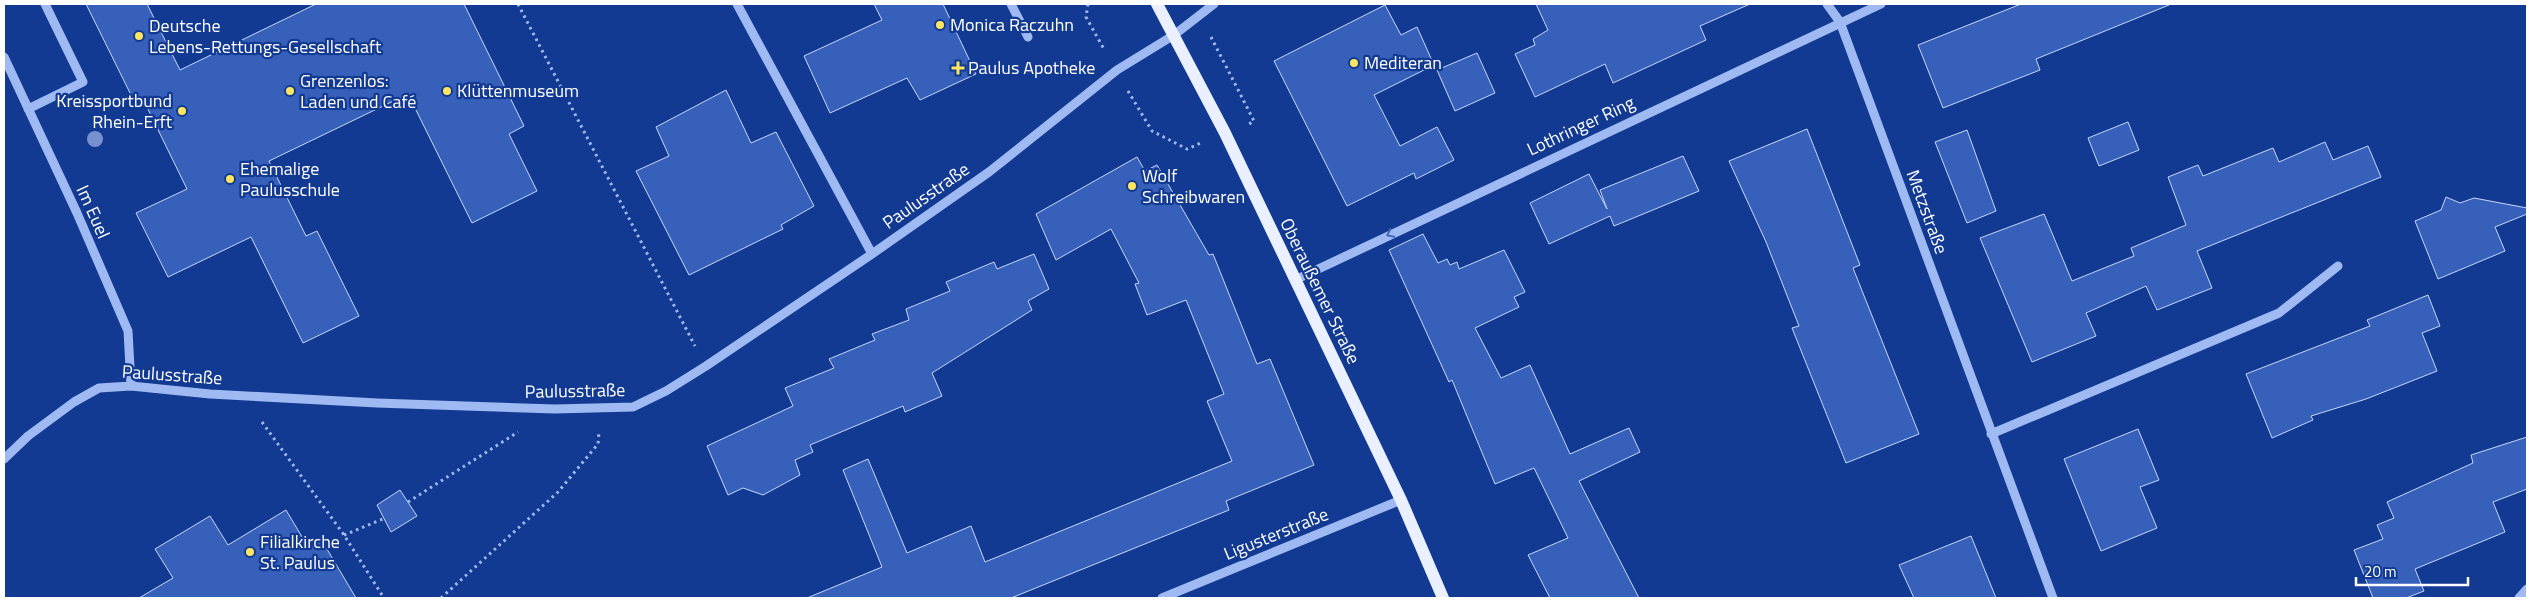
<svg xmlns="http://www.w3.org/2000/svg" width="2531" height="602" font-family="'Titillium Web',sans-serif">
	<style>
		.building { fill: #3660ba; stroke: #c7d8fd }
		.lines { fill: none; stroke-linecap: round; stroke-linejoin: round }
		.path { stroke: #9fbaf2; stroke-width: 3; stroke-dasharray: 2.5 4; stroke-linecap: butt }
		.minor { stroke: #9fbaf2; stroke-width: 9 }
		.major { stroke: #eaf0ff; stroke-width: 12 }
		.tree { fill: #7691cd }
		.oneway { stroke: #4367b4 }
		.poi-dot { fill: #ffe660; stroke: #123a92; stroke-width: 2 }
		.labels { text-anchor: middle; stroke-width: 4.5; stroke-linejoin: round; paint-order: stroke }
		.poi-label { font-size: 18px; fill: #fff; stroke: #123a92; text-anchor: start }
		.street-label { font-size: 18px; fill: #fff; stroke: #123a92 }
	</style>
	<rect width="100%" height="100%" fill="#123a92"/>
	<!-- building -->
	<path class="building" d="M 86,4 L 147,4 L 180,70 L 316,4 L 464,4 L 524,126 L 509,134 L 537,191 L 472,223 L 408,94 L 269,161 L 306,236 L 317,231 L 359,316 L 303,343 L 251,237 L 168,277 L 136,213 L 187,189 L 142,97 L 134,101 Z
		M 874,4 L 943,4 L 976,74 L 920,100 L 907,78 L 830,113 L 804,56 L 882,20 Z
		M 1536,4 L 1750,4 L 1700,26 L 1706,40 L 1613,83 L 1605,64 L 1535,97 L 1515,54 L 1535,45 L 1533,39 L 1548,30 Z
		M 2021,4 L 2169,4 L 2169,5 L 2036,59 L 2040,70 L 1943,108 L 1918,45 Z
		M 1385,5 L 1401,35 L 1417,27 L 1434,65 L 1374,95 L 1400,146 L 1437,127 L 1454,160 L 1416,179 L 1414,173 L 1347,206 L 1274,61 Z
		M 1477,53 L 1495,93 L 1455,111 L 1437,70 Z
		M 726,90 L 751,143 L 776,132 L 814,206 L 781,225 L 783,229 L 689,275 L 636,171 L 669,156 L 656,127 Z
		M 2128,122 L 2139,150 L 2099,166 L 2088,138 Z
		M 1807,129 L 1860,265 L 1853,268 L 1919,434 L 1846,463 L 1792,328 L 1799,326 L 1766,242 L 1729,161 Z
		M 1967,130 L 1996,211 L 1967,223 L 1935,142 Z
		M 2325,142 L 2333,160 L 2368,146 L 2381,177 L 2197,251 L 2212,288 L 2157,310 L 2146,286 L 2086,313 L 2096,336 L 2032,362 L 1980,238 L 2044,214 L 2072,281 L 2134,256 L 2131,248 L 2186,225 L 2168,177 L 2198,165 L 2203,176 L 2273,148 L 2279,162 Z
		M 1683,156 L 1699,191 L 1614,226 L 1610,216 L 1549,244 L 1530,203 L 1589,174 L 1607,209 L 1600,190 Z
		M 1137,157 L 1145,171 L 1157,165 L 1209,255 L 1213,254 L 1257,364 L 1270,359 L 1314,465 L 1226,501 L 1229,510 L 1011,598 L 807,598 L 882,567 L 843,470 L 868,459 L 907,553 L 971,526 L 985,562 L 1232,461 L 1207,401 L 1224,394 L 1186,300 L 1147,315 L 1135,284 L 1139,283 L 1111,229 L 1056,260 L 1036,214 Z
		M 2446,197 L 2460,203 L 2474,198 L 2527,208 L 2527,214 L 2495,227 L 2505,251 L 2438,279 L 2415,221 L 2441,210 Z
		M 1423,234 L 1438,263 L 1447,259 L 1450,265 L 1457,262 L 1459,269 L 1504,250 L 1525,292 L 1514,297 L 1519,307 L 1475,328 L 1501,378 L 1530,365 L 1570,454 L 1629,428 L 1640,452 L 1579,481 L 1639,598 L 1550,598 L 1528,555 L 1568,538 L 1534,468 L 1495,484 L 1452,380 L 1449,382 L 1389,250 Z
		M 1034,254 L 1049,289 L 1028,301 L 1032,310 L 932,373 L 942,396 L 905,412 L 903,406 L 810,445 L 813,452 L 795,460 L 800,475 L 763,495 L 743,488 L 728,495 L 707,446 L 793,406 L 785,388 L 834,368 L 829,359 L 875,340 L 872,334 L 909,320 L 906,309 L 950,291 L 946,282 L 994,262 L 997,269 Z
		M 2428,295 L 2440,326 L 2422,333 L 2437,371 L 2366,399 L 2311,416 L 2313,420 L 2272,438 L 2246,374 L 2370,326 L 2367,320 Z
		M 2138,429 L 2159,480 L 2140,487 L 2157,528 L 2101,551 L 2064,459 Z
		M 2527,437 L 2527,489 L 2493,502 L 2505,532 L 2415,569 L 2424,591 L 2406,598 L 2373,598 L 2354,550 L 2383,539 L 2377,525 L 2394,518 L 2387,502 L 2473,463 L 2471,455 Z
		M 400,490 L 417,516 L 391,532 L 377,505 Z
		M 286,510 L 308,547 L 321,539 L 356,598 L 139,598 L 173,578 L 155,549 L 210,516 L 228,545 Z
		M 1971,536 L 1996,598 L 1914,598 L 1899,565 Z"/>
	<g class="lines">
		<!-- path -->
		<path class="path" d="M 518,4 L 695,346
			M 1088,4 L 1086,17 L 1105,51
			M 1211,37 L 1254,121 L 1249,124
			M 1128,91 L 1152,131 L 1187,149 L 1201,143
			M 262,422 L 344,535 L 384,598
			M 408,502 L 518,432
			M 344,535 L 383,519
			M 441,598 L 558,492 L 598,444 L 599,432"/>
		<!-- minor -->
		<path class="minor" d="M 737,4 L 872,254
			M 1011,4 L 1028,37
			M 1827,4 L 1840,22 L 2053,598
			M 4,57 L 77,213 L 128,331 L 131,386
			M 28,109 L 83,82 L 45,4
			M 1295,280 L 1881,4
			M 1991,434 L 2279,313 L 2338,266
			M 4,459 L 28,436 L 74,402 L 99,388 L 131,386 L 210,394 L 377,403 L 555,409 L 633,407 L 666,391 L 706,366 L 872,254 L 989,172 L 1117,70 L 1174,35 L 1214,4
			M 1162,598 L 1401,500
			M 2519,598 L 2527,589"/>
		<!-- major -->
		<path class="major" d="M 1157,4 L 1225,133 L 1401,500 L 1443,598"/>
	</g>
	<!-- trees -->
	<circle class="tree" cx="95" cy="139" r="8"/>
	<!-- one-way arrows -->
	<defs><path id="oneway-chevron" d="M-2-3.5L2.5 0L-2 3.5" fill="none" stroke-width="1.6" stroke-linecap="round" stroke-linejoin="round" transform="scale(1.25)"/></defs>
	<use class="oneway" href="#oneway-chevron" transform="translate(1390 234) rotate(154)"/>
	<!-- markers -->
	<g class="poi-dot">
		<circle cx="940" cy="25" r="5"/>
		<circle cx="139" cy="36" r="5"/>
		<circle cx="1354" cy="63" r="5"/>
		<path d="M955.5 60.5h5v5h5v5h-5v5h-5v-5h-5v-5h5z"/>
		<circle cx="290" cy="91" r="5"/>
		<circle cx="447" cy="91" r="5"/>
		<circle cx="182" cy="111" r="5"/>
		<circle cx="230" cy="179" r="5"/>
		<circle cx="1132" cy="186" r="5"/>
		<circle cx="250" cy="552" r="5"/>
	</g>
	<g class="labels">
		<!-- poi labels -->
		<g class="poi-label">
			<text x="950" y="31">Monica Raczuhn</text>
			<text x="149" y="32">Deutsche<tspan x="149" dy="21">Lebens-Rettungs-Gesellschaft</tspan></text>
			<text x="1364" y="69">Mediteran</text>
			<text x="968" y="74">Paulus Apotheke</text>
			<text x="300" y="87">Grenzenlos:<tspan x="300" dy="21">Laden und Café</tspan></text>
			<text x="457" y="97">Klüttenmuseum</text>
			<text x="172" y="107" text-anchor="end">Kreissportbund<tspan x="172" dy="21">Rhein-Erft</tspan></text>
			<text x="240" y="175">Ehemalige<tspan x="240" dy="21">Paulusschule</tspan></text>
			<text x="1142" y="182">Wolf<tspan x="1142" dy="21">Schreibwaren</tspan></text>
			<text x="260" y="548">Filialkirche<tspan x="260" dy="21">St. Paulus</tspan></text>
		</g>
		<!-- street labels -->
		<g class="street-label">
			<text transform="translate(1581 126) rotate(-25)" y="6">Lothringer Ring</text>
			<text transform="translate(926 196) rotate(-35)" y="6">Paulusstraße</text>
			<text transform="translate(93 212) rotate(66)" y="6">Im Euel</text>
			<text transform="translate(1927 212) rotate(70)" y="6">Metzstraße</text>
			<text transform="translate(1320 291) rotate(64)" y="6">Oberaußemer Straße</text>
			<text transform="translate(172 375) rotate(4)" y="6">Paulusstraße</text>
			<text transform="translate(575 391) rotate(-1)" y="6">Paulusstraße</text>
			<text transform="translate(1276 534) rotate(-22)" y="6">Ligusterstraße</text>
		</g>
	</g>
	<!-- border -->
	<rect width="2531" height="602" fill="none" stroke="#ffffff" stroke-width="10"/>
	<!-- scale -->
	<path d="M2356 577v8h112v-8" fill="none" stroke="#ffffff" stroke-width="2.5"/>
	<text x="2364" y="577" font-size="15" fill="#ffffff" stroke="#123a92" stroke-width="4" paint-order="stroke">20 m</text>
</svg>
